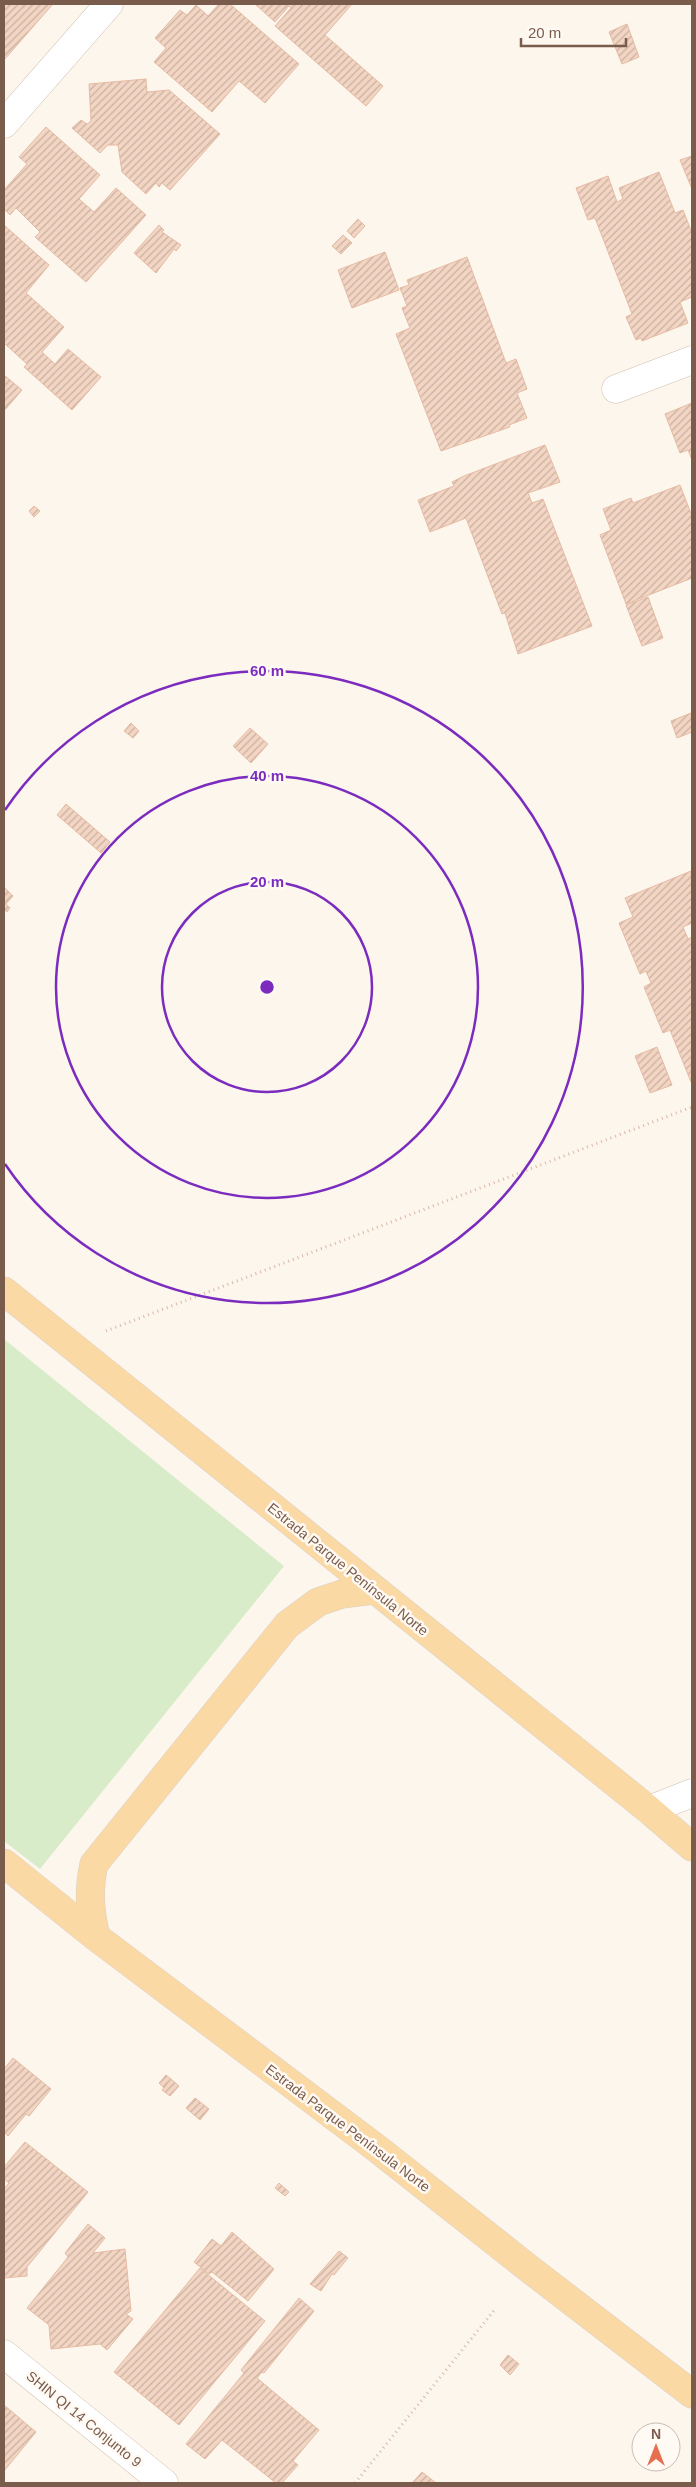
<svg xmlns="http://www.w3.org/2000/svg" width="696" height="2487" font-family="Helvetica,sans-serif">
	<style>
		.green { fill: #d8ecc9 }
		.building { fill: url(#building-hatch); stroke: #e6bba3 }
		.lines { fill: none; stroke-linecap: round; stroke-linejoin: round }
		.minor-casing { stroke: #d1beb0; stroke-width: 29 }
		.major-casing { stroke: #dad1cd; stroke-width: 29 }
		.path { stroke: #d9b8a5; stroke-width: 3; stroke-dasharray: 1 4; stroke-linecap: butt }
		.minor { stroke: #fff; stroke-width: 28 }
		.major { stroke: #fbd9a5; stroke-width: 28 }
		.ring { fill: none; stroke: #7b2cbf; stroke-width: 2.5 }
		.labels { text-anchor: middle; stroke-width: 5; stroke-linejoin: round; paint-order: stroke }
		.street-label { font-size: 14px; fill: #7a5c4d; stroke: #fffaf3 }
		.centre { fill: #7b2cbf; stroke: #fffaf3; stroke-width: 2.5 }
		.ring-label { font-size: 15px; text-anchor: middle; font-weight: bold; fill: #7b2cbf; stroke: #fffaf3; stroke-width: 5; stroke-linejoin: round; paint-order: stroke }
	</style>
	<defs>
		<pattern id="building-hatch" width="6" height="6" patternUnits="userSpaceOnUse" patternTransform="scale(1.25)"><rect width="6" height="6" fill="#f3d5c3"/><path d="M-1 1l2-2M0 6l6-6M5 7l2-2" fill="none" stroke="#cab0a1"/></pattern>
	</defs>
	<rect width="100%" height="100%" fill="#fdf6ec"/>
	<!-- green -->
	<path class="green" d="M 4,1339 L 284,1566 L 40,1869 L 4,1841 Z"/>
	<!-- building -->
	<path class="building" d="M 4,4 L 53,4 L 4,60 Z
		M 219,4 L 230,4 L 299,64 L 265,103 L 239,81 L 212,112 L 154,62 L 166,48 L 155,38 L 180,10 L 187,15 L 196,5 L 208,16 Z
		M 255,4 L 352,4 L 325,35 L 383,86 L 366,106 L 275,26 L 291,8 L 289,6 L 275,22 Z
		M 627,24 L 639,57 L 622,64 L 609,32 Z
		M 146,79 L 147,92 L 169,90 L 220,134 L 170,190 L 162,183 L 159,187 L 156,183 L 146,194 L 122,172 L 118,145 L 108,145 L 100,153 L 72,128 L 81,120 L 87,124 L 91,121 L 89,84 Z
		M 46,127 L 100,175 L 79,199 L 94,212 L 116,188 L 146,215 L 86,282 L 35,237 L 40,232 L 16,208 L 10,215 L 4,209 L 4,190 L 27,164 L 19,157 Z
		M 692,156 L 692,189 L 680,160 Z
		M 659,172 L 675,213 L 683,210 L 692,233 L 692,297 L 680,302 L 688,323 L 642,341 L 641,338 L 636,340 L 626,317 L 632,314 L 595,218 L 588,220 L 576,188 L 608,176 L 617,202 L 623,199 L 619,188 Z
		M 358,219 L 365,226 L 354,238 L 347,231 Z
		M 4,225 L 49,265 L 26,293 L 64,327 L 42,352 L 55,364 L 68,349 L 101,377 L 72,410 L 24,367 L 27,364 L 4,343 Z
		M 159,225 L 164,230 L 162,232 L 181,245 L 176,251 L 174,249 L 156,273 L 134,253 Z
		M 343,235 L 352,243 L 341,254 L 332,246 Z
		M 385,252 L 399,290 L 352,308 L 338,270 Z
		M 467,257 L 506,363 L 516,359 L 527,389 L 517,393 L 527,418 L 509,425 L 510,427 L 441,451 L 396,334 L 410,328 L 402,308 L 407,306 L 400,288 L 409,285 L 407,280 Z
		M 4,375 L 22,390 L 4,411 Z
		M 692,403 L 692,460 L 688,450 L 680,453 L 665,414 Z
		M 545,445 L 560,482 L 528,493 L 532,503 L 543,499 L 592,626 L 518,654 L 505,613 L 502,614 L 466,518 L 430,532 L 418,500 L 454,486 L 452,482 L 464,476 Z
		M 680,485 L 692,516 L 692,578 L 626,604 L 600,535 L 611,530 L 603,509 L 631,498 L 633,503 Z
		M 34,506 L 40,511 L 34,517 L 29,511 Z
		M 648,597 L 663,638 L 642,646 L 626,605 Z
		M 691,713 L 692,732 L 677,738 L 671,721 Z
		M 131,723 L 139,731 L 133,738 L 124,731 Z
		M 250,728 L 268,744 L 251,763 L 233,746 Z
		M 66,804 L 110,842 L 101,853 L 57,815 Z
		M 691,871 L 692,923 L 683,927 L 688,939 L 692,937 L 691,1082 L 670,1030 L 663,1033 L 644,987 L 651,983 L 646,971 L 640,974 L 619,923 L 633,917 L 625,898 Z
		M 4,887 L 13,896 L 6,904 L 10,908 L 7,912 L 4,909 Z
		M 657,1047 L 672,1085 L 650,1093 L 635,1056 Z
		M 13,2058 L 51,2089 L 29,2116 L 26,2114 L 8,2136 L 4,2132 L 4,2069 Z
		M 166,2075 L 171,2079 L 164,2088 L 159,2083 Z
		M 171,2079 L 179,2086 L 170,2096 L 162,2090 Z
		M 195,2098 L 209,2109 L 200,2120 L 186,2108 Z
		M 25,2142 L 88,2192 L 27,2267 L 27,2276 L 4,2278 L 4,2189 L 9,2183 L 4,2179 L 4,2167 Z
		M 279,2183 L 289,2192 L 285,2196 L 275,2188 Z
		M 88,2224 L 105,2238 L 93,2253 L 125,2249 L 131,2311 L 126,2314 L 133,2319 L 107,2350 L 100,2344 L 51,2349 L 49,2325 L 27,2308 L 68,2257 L 65,2253 Z
		M 232,2232 L 274,2269 L 248,2301 L 212,2272 L 209,2274 L 194,2262 L 212,2239 L 221,2246 Z
		M 339,2251 L 348,2258 L 334,2275 L 332,2274 L 321,2291 L 310,2284 Z
		M 200,2268 L 265,2321 L 179,2425 L 114,2372 Z
		M 299,2298 L 314,2311 L 264,2373 L 262,2372 L 257,2378 L 319,2430 L 293,2461 L 298,2465 L 282,2483 L 276,2483 L 222,2440 L 205,2459 L 186,2444 L 244,2373 L 241,2370 Z
		M 508,2355 L 519,2364 L 510,2375 L 500,2365 Z
		M 4,2405 L 36,2432 L 4,2471 Z
		M 422,2472 L 436,2483 L 412,2483 Z"/>
	<g class="lines">
		<defs>
			<path id="minor" d="M 4,124 L 109,4
				M 616,389 L 692,360
				M 649,1810 L 692,1793
				M 4,2354 L 164,2483"/>
			<path id="major" d="M 4,1291 L 649,1810 L 692,1847
				M 4,1863 L 96,1937 L 379,2150 L 527,2267 L 692,2394
				M 96,1937 C 90,1911 88,1891 94,1864 L 287,1625 L 318,1602 L 342,1594 L 374,1590"/>
		</defs>
		<!-- minor casing -->
		<use href="#minor" class="minor-casing"/>
		<!-- major casing -->
		<use href="#major" class="major-casing"/>
		<!-- path -->
		<path class="path" d="M 106,1331 L 692,1107
			M 355,2483 L 496,2308"/>
		<!-- minor -->
		<use href="#minor" class="minor"/>
		<!-- major -->
		<use href="#major" class="major"/>
	</g>
	<!-- distance rings -->
	<g class="ring">
		<circle cx="267" cy="987" r="105"/>
		<circle cx="267" cy="987" r="211"/>
		<path d="M5 810A316 316 0 1 1 5 1164"/>
	</g>
	<g class="labels">
		<!-- street labels -->
		<g class="street-label">
			<text transform="translate(348 1569) rotate(39)" y="5">Estrada Parque Península Norte</text>
			<text transform="translate(348 2128) rotate(37)" y="5">Estrada Parque Península Norte</text>
			<text transform="translate(84 2419) rotate(39)" y="5">SHIN QI 14 Conjunto 9</text>
		</g>
	</g>
	<circle cx="267" cy="987" r="8" class="centre"/>
	<g class="ring-label">
		<text x="267" y="676">60 m</text>
		<text x="267" y="781">40 m</text>
		<text x="267" y="887">20 m</text>
	</g>
	<!-- border -->
	<rect width="696" height="2487" fill="none" stroke="#7a5c4d" stroke-width="10"/>
	<!-- north arrow -->
	<g transform="translate(656 2447)"><circle r="24" fill="#fffaf3" stroke="#cabbb1"/>
	<path d="M0-4L9 19L0 12L-9 19Z" fill="#e76f51"/>
	<text y="-8" font-size="14" font-weight="bold" text-anchor="middle" fill="#7a5c4d">N</text>
	</g>
	<!-- scale -->
	<path d="M521 38v8h105v-8" fill="none" stroke="#7a5c4d" stroke-width="2.5"/>
	<text x="528" y="38" font-size="15" fill="#7a5c4d" stroke="#fffaf3" stroke-width="4" paint-order="stroke">20 m</text>
</svg>
